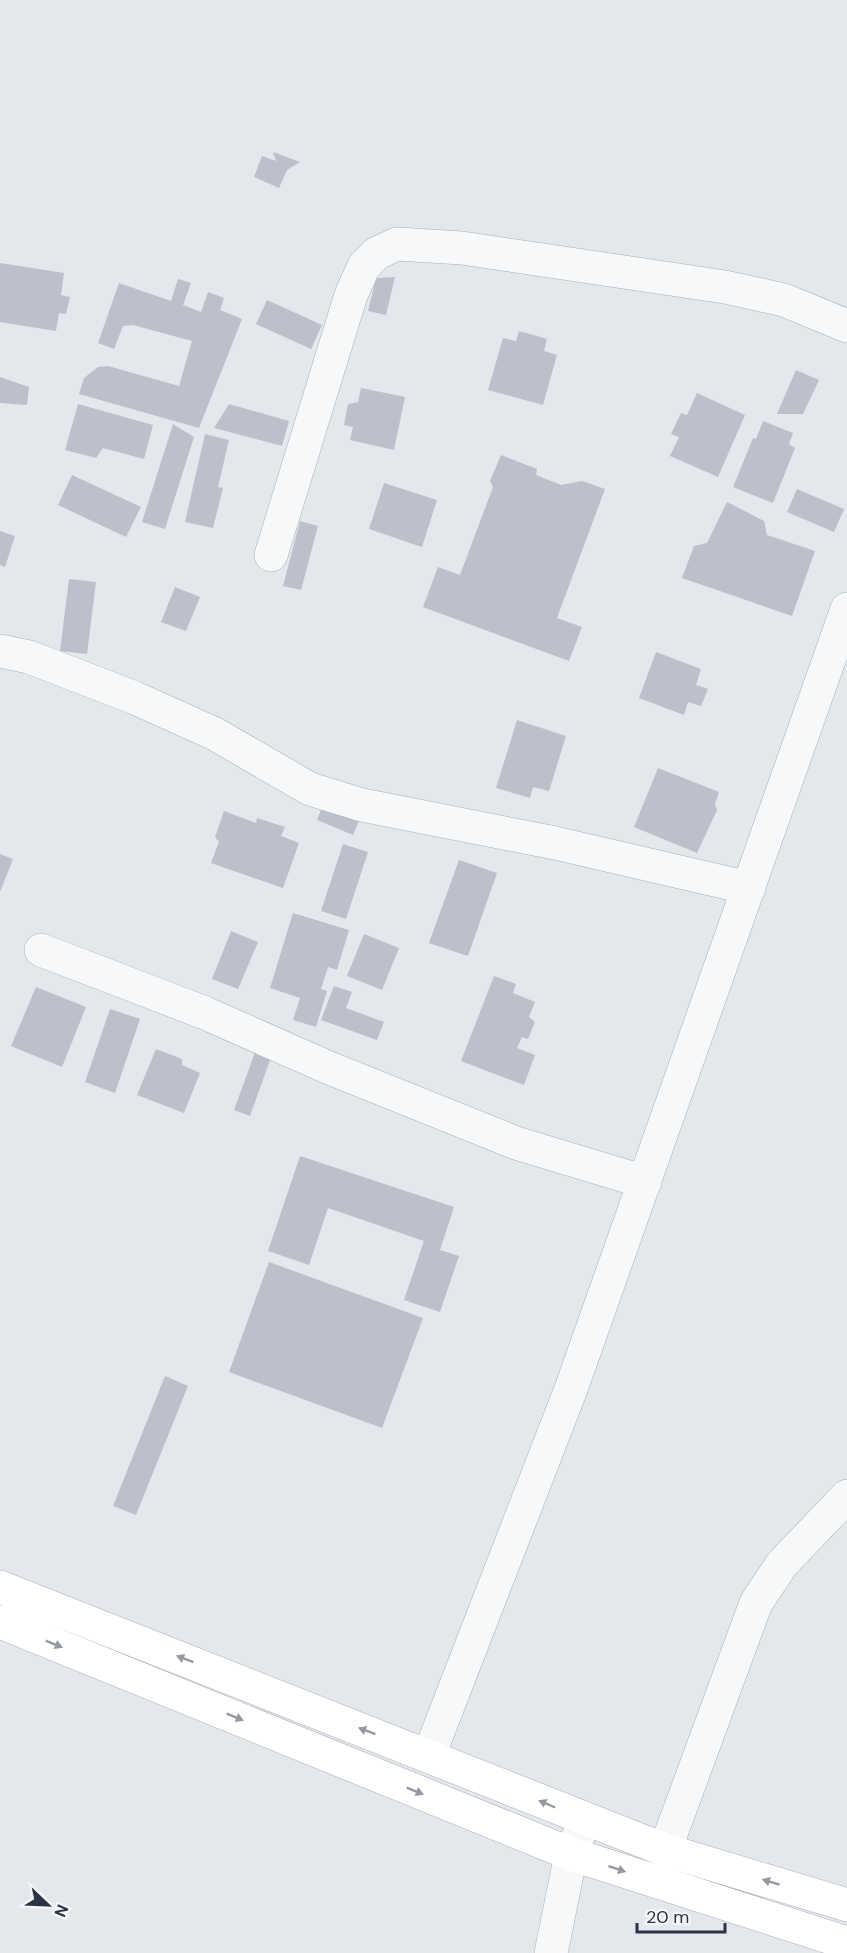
<svg xmlns="http://www.w3.org/2000/svg" width="847" height="1953" font-family="'DM Sans',sans-serif">
	<style>
		.building { fill: #bbc0ca }
		.lines { fill: none; stroke-linecap: round; stroke-linejoin: round }
		.street-casing { stroke: #a9aeb7; stroke-width: 34 }
		.secondary-casing { stroke: #a9aeb7; stroke-width: 34 }
		.street { stroke: #f7f8fa; stroke-width: 33 }
		.secondary { stroke: #fff; stroke-width: 33 }
		.oneway { fill: #959aa2 }
	</style>
	<rect width="100%" height="100%" fill="#e4e7ec"/>
	<!-- building -->
	<path class="building" d="M 273,152 L 300,162 L 287,170 L 279,188 L 254,177 L 262,156 L 276,161 Z
		M 0,263 L 64,273 L 61,295 L 70,297 L 66,314 L 59,313 L 56,331 L 0,322 Z
		M 395,277 L 386,315 L 368,311 L 376,278 Z
		M 178,279 L 191,283 L 183,305 L 201,312 L 208,292 L 224,298 L 220,310 L 242,319 L 199,428 L 79,394 L 84,378 L 98,367 L 108,366 L 179,386 L 192,341 L 133,325 L 123,326 L 114,349 L 98,343 L 119,283 L 171,301 Z
		M 267,300 L 322,325 L 311,349 L 256,324 Z
		M 519,331 L 547,339 L 544,351 L 557,355 L 543,405 L 488,390 L 503,338 L 516,341 Z
		M 796,370 L 819,380 L 803,414 L 777,414 Z
		M 0,377 L 29,387 L 27,405 L 0,403 Z
		M 361,388 L 405,397 L 394,450 L 350,440 L 353,427 L 344,425 L 348,404 L 358,402 Z
		M 697,393 L 745,415 L 718,477 L 670,456 L 679,437 L 671,434 L 681,413 L 687,415 Z
		M 78,404 L 153,425 L 144,459 L 103,448 L 96,458 L 65,450 Z
		M 229,404 L 289,421 L 282,446 L 214,428 Z
		M 763,421 L 793,433 L 789,444 L 795,448 L 773,503 L 733,487 L 753,438 L 756,439 Z
		M 173,424 L 194,437 L 165,529 L 142,522 Z
		M 205,434 L 229,440 L 218,487 L 223,488 L 213,528 L 185,522 Z
		M 501,455 L 537,469 L 536,475 L 561,485 L 582,481 L 605,489 L 557,618 L 582,627 L 569,661 L 423,607 L 438,567 L 460,575 L 493,487 L 490,481 Z
		M 72,475 L 141,507 L 126,537 L 58,505 Z
		M 384,483 L 437,500 L 422,547 L 369,529 Z
		M 797,489 L 844,509 L 834,532 L 787,512 Z
		M 727,502 L 764,521 L 767,535 L 815,551 L 792,616 L 682,578 L 694,546 L 707,543 Z
		M 300,521 L 318,526 L 301,590 L 283,586 Z
		M 0,531 L 15,536 L 5,567 L 0,565 Z
		M 69,579 L 96,582 L 87,654 L 60,651 Z
		M 175,587 L 200,597 L 186,631 L 161,622 Z
		M 656,652 L 701,669 L 696,685 L 708,689 L 701,706 L 688,702 L 684,715 L 639,698 Z
		M 517,720 L 566,736 L 549,791 L 533,787 L 530,798 L 496,788 Z
		M 658,768 L 719,792 L 715,804 L 717,810 L 697,853 L 634,827 Z
		M 326,797 L 363,811 L 353,835 L 317,820 Z
		M 224,811 L 256,823 L 257,818 L 285,827 L 281,836 L 299,843 L 283,888 L 211,863 L 219,842 L 215,837 Z
		M 343,844 L 368,852 L 346,919 L 321,911 Z
		M 0,854 L 13,859 L 0,892 Z
		M 459,860 L 497,873 L 468,956 L 429,943 Z
		M 293,913 L 349,930 L 337,970 L 328,967 L 321,989 L 327,991 L 316,1027 L 293,1020 L 300,998 L 270,988 Z
		M 231,931 L 258,942 L 238,989 L 212,979 Z
		M 364,934 L 399,948 L 382,990 L 347,976 Z
		M 494,976 L 516,984 L 513,993 L 535,1002 L 529,1017 L 535,1022 L 528,1039 L 522,1037 L 517,1048 L 535,1055 L 524,1085 L 461,1061 Z
		M 334,986 L 352,992 L 346,1008 L 384,1022 L 377,1040 L 321,1020 Z
		M 36,987 L 86,1007 L 62,1067 L 11,1046 Z
		M 110,1009 L 140,1019 L 115,1093 L 85,1082 Z
		M 258,1044 L 274,1049 L 250,1116 L 234,1110 Z
		M 156,1049 L 182,1059 L 182,1065 L 200,1073 L 184,1113 L 137,1095 Z
		M 300,1156 L 454,1207 L 440,1250 L 459,1256 L 440,1312 L 404,1300 L 424,1241 L 328,1208 L 309,1265 L 268,1251 Z
		M 269,1262 L 423,1318 L 382,1428 L 229,1372 Z
		M 165,1376 L 188,1386 L 136,1515 L 113,1506 Z"/>
	<g class="lines">
		<defs>
			<path id="street" d="M 271,555 L 351,295 L 364,266 L 377,253 L 397,244 L 462,248 L 725,287 L 784,300 L 847,326
				M 0,651 L 29,657 L 135,698 L 215,734 L 310,789 L 362,805 L 555,843 L 749,888
				M 41,950 L 205,1013 L 327,1067 L 516,1143 L 645,1182
				M 429,1755 L 571,1389 L 847,609
				M 665,1850 L 756,1603 L 782,1564 L 847,1496
				M 551,1953 L 571,1854 L 585,1820"/>
			<path id="secondary" d="M 0,1587 L 665,1850 L 847,1905
				M 0,1622 L 571,1854 L 847,1943"/>
		</defs>
		<!-- street casing -->
		<use href="#street" class="street-casing"/>
		<!-- secondary casing -->
		<use href="#secondary" class="secondary-casing"/>
		<!-- street -->
		<use href="#street" class="street"/>
		<!-- secondary -->
		<use href="#secondary" class="secondary"/>
	</g>
	<!-- one-way arrows -->
	<defs><path id="oneway-solid" d="M-6-.8H1V-3.2L6.5 0L1 3.2V.8H-6Z" transform="scale(1.5)"/></defs>
	<g class="oneway">
		<use href="#oneway-solid" transform="translate(54 1644) rotate(22)"/>
		<use href="#oneway-solid" transform="translate(185 1659) rotate(-159)"/>
		<use href="#oneway-solid" transform="translate(235 1717) rotate(22)"/>
		<use href="#oneway-solid" transform="translate(367 1731) rotate(-159)"/>
		<use href="#oneway-solid" transform="translate(415 1791) rotate(22)"/>
		<use href="#oneway-solid" transform="translate(547 1804) rotate(-157)"/>
		<use href="#oneway-solid" transform="translate(617 1869) rotate(18)"/>
		<use href="#oneway-solid" transform="translate(771 1882) rotate(-163)"/>
	</g>
	<!-- north arrow -->
	<g transform="translate(48 1905) rotate(113)" stroke="#f4f6f9" stroke-width="4.5" paint-order="stroke">
	<path d="M0-4.5L10 22L0 15L-10 22Z" fill="#2b3445"/>
	<text y="-9" font-size="16" font-weight="bold" text-anchor="middle" fill="#2b3445">N</text>
	</g>
	<!-- scale -->
	<path d="M637 1923v9h88v-9" fill="none" stroke="#2b3445" stroke-width="3"/>
	<text x="646" y="1923" font-size="18" fill="#2b3445" stroke="#f4f6f9" stroke-width="4.5" paint-order="stroke">20 m</text>
</svg>
